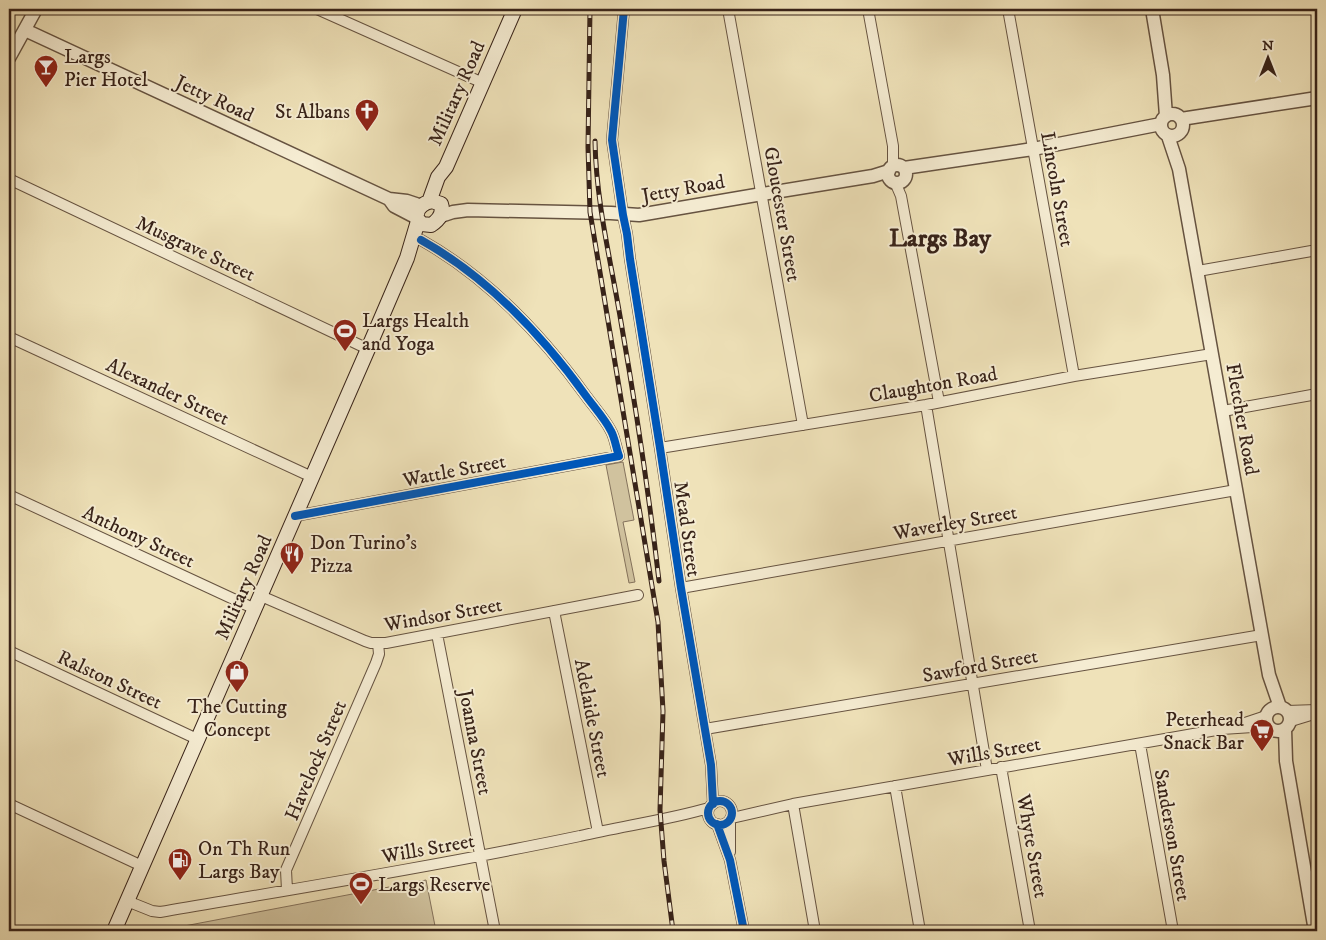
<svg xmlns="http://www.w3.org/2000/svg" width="1326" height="940" font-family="'IM FELL DW Pica',serif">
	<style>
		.green { fill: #d0c29e; stroke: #84725c }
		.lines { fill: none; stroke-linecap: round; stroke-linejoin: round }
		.minor-casing { stroke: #665341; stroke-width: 12 }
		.tertiary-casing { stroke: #665341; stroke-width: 15 }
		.secondary-casing { stroke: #382319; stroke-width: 16 }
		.minor { stroke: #f5ecd2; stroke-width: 10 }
		.tertiary { stroke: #f5ecd2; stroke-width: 12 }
		.secondary { stroke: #f5ecd2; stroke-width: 14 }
		.rail-casing { stroke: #382319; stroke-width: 5 }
		.rail { stroke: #f5ecd2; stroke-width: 3; stroke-dasharray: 9; stroke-linecap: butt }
		.cycleway-casing { stroke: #f5ecd2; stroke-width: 11 }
		.cycleway { stroke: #0057b8; stroke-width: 8 }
		.labels { text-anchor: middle; stroke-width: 4; stroke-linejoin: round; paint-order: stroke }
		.poi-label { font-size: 20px; fill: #382319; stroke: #f5ecd2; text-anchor: start }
		.street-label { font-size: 20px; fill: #382319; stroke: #f5ecd2 }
		.district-label { font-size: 25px; font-weight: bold; fill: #382319; stroke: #f5ecd2 }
	</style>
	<rect width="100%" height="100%" fill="#efe2b9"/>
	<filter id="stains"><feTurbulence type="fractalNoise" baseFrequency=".004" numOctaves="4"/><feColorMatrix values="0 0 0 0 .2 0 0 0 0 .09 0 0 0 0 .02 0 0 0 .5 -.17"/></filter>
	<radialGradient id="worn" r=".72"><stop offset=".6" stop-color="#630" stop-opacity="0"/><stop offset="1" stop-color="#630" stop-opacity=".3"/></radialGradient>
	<!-- green -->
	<path class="green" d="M 623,462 L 634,520 L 623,522 L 635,582 L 629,583 L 606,465 Z
		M 426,880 L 436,931 L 158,931 Z"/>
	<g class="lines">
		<defs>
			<path id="minor" d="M 317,9 L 483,83
				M 624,9 L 612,140 L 623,215 L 627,234 L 630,259 L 660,448 L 681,588 L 711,765 L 713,804
				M 728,9 L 803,425
				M 868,9 L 893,146 L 893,167
				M 1008,9 L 1074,376
				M 9,179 L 368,349
				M 895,182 L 901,196 L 939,402
				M 1198,271 L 1317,250
				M 9,337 L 312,477
				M 926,405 L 987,770
				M 1223,411 L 1317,394
				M 660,448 L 926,405 L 1074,376 L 1212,354
				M 9,495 L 255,609
				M 295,516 L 619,456 C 616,448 615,438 611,431 C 605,419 594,407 586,396 C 542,335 487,277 421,240
				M 681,588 L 1236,490
				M 261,596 L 365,641 L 371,643 L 386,643 L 638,595
				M 554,611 L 598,832
				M 437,634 L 495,931
				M 9,651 L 197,739
				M 1287,711 L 1317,710
				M 1291,721 L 1314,714
				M 1242,724 L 1266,716
				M 705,729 L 1262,635
				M 1140,744 L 1173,931
				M 1001,767 L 1030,931
				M 895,786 L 920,931
				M708 813a12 12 0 1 1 24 0a12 12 0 1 1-24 0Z
				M 9,804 L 142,866
				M 793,804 L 815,931
				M 732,818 L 793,804 L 1222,729 L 1268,726
				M 730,822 L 730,852
				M 717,824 L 730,860 L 744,931
				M 287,890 L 286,870 L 376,663 L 379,654 L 378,643
				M 127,901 L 152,911 L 160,912 C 300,888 441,865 580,836 C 623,826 667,820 709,808"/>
			<path id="tertiary" d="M 1152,9 L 1163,75 L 1166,116
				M 25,30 L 389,199 L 407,201 L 422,206
				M 9,58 L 36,9
				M1161 125a11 11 0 1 1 22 0a11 11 0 1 1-22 0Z
				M 1181,119 L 1317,98
				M 1168,136 L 1179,169 L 1269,675 L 1280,707
				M888 174a9 9 0 1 1 18 0a9 9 0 1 1-18 0Z
				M 904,168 L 1033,149 L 1161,124
				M 389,199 L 394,206 L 417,218
				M 441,216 L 453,212 L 468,210 L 611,213 L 639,215 L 762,194 L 873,176 L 889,171
				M1266 719a12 12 0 1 1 24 0a12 12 0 1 1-24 0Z
				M 1285,729 L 1286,761 L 1315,931"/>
			<path id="secondary" d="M 432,201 L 441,204 C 444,213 439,220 431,225 L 422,224 L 417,219 C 415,209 423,203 432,201 Z
				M 429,202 L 438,177 L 446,167 L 515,9
				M 114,931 L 368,349 L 407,258 L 418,221"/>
		</defs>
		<!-- minor casing -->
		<use href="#minor" class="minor-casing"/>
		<!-- tertiary casing -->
		<use href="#tertiary" class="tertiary-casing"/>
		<!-- secondary casing -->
		<use href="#secondary" class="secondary-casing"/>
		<!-- minor -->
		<use href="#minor" class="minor"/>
		<!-- tertiary -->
		<use href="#tertiary" class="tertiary"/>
		<!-- secondary -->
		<use href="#secondary" class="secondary"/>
		<defs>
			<path id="rail" d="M 590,9 L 588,147 L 590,212 L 658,622 L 663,711 L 660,810 L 664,861 L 673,931
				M 595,141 C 596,202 611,262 621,322 C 636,408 649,494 659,581"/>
		</defs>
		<!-- rail casing -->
		<use href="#rail" class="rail-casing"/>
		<!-- rail -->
		<use href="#rail" class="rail"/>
		<defs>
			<path id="cycleway" d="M 624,9 L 612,140 L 623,215 L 627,234 L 630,259 L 660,448 L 681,588 L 711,765 L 713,804
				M 295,516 L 619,456 C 616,448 615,438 611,431 C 605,419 594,407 586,396 C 542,335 487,277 421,240
				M708 813a12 12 0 1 1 24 0a12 12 0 1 1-24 0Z
				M 717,824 L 730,860 L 744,931"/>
		</defs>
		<!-- cycleway casing -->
		<use href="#cycleway" class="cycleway-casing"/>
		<!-- cycleway -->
		<use href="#cycleway" class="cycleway"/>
	</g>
	<!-- icons -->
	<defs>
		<symbol id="bar-pin" viewBox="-11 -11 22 30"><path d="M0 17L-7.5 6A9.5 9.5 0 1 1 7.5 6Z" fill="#8f2418" stroke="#f5ecd2"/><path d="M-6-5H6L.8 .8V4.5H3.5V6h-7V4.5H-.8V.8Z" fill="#fff"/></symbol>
		<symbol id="church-pin" viewBox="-11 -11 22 30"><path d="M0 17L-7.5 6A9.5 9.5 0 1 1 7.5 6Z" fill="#8f2418" stroke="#f5ecd2"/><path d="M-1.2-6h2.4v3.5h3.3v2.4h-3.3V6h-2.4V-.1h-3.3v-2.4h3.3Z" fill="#fff"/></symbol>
		<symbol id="stadium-pin" viewBox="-11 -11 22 30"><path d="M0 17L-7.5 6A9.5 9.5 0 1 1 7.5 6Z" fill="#8f2418" stroke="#f5ecd2"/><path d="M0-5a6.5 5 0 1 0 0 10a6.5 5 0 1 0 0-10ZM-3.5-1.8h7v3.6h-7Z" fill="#fff"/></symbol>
		<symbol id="restaurant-pin" viewBox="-11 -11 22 30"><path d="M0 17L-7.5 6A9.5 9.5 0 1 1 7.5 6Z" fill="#8f2418" stroke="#f5ecd2"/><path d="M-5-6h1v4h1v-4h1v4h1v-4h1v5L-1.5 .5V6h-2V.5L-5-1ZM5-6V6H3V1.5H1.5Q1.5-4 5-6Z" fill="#fff"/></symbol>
		<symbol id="shop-pin" viewBox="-11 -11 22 30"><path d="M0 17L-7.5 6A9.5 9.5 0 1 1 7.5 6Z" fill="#8f2418" stroke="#f5ecd2"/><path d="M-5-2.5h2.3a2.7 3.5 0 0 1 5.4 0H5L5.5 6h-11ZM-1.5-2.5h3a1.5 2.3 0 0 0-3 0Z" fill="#fff"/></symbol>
		<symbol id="supermarket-pin" viewBox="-11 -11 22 30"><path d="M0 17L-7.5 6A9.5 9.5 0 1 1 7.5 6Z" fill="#8f2418" stroke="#f5ecd2"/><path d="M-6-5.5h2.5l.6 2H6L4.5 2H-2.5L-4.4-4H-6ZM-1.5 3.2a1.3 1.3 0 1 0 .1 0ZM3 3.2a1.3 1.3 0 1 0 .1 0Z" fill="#fff"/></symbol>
		<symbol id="fuel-pin" viewBox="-11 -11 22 30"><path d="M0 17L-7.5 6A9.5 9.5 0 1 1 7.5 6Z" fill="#8f2418" stroke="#f5ecd2"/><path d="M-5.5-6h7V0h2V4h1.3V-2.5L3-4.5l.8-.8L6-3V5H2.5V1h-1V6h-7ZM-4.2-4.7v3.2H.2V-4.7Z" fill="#fff"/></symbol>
	</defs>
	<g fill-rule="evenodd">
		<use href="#bar-pin" x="32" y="53" width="28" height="38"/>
		<use href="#church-pin" x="353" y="97" width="28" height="38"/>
		<use href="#stadium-pin" x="331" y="317" width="28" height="38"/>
		<use href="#restaurant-pin" x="278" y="540" width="28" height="38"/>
		<use href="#shop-pin" x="223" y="658" width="28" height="38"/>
		<use href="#supermarket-pin" x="1248" y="717" width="28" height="38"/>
		<use href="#fuel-pin" x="166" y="846" width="28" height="38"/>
		<use href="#stadium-pin" x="347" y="870" width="28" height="38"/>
	</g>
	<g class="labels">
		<!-- poi labels -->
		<g class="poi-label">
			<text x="64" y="63">Largs<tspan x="64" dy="23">Pier Hotel</tspan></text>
			<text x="350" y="118" text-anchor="end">St Albans</text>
			<text x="362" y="327">Largs Health<tspan x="362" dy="23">and Yoga</tspan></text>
			<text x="310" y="549">Don Turino's<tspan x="310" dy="23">Pizza</tspan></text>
			<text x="237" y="713" text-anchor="middle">The Cutting<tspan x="237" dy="23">Concept</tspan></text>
			<text x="1244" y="726" text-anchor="end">Peterhead<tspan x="1244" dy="23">Snack Bar</tspan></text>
			<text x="198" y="855">On Th Run<tspan x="198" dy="23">Largs Bay</tspan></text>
			<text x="378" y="891">Largs Reserve</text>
		</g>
		<!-- street labels -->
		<g class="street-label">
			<text transform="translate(456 93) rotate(-66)" y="7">Military Road</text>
			<text transform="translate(215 98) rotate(25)" y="7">Jetty Road</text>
			<text transform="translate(683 188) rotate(-10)" y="7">Jetty Road</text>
			<text transform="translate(1058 189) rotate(80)" y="7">Lincoln Street</text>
			<text transform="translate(783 214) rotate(80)" y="7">Gloucester Street</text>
			<text transform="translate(196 248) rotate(25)" y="7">Musgrave Street</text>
			<text transform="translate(933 384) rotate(-10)" y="7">Claughton Road</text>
			<text transform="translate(168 391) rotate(25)" y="7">Alexander Street</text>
			<text transform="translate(1243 419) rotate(80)" y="7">Fletcher Road</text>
			<text transform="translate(454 470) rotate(-11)" y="7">Wattle Street</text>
			<text transform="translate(955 522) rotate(-10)" y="7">Waverley Street</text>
			<text transform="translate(688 529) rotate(82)" y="7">Mead Street</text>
			<text transform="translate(139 536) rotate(25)" y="7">Anthony Street</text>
			<text transform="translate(243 587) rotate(-66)" y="7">Military Road</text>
			<text transform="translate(443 614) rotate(-10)" y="7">Windsor Street</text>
			<text transform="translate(980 665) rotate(-10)" y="7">Sawford Street</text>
			<text transform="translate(110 679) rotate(25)" y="7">Ralston Street</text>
			<text transform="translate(593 718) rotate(79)" y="7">Adelaide Street</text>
			<text transform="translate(476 742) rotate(79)" y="7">Joanna Street</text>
			<text transform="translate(994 751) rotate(-10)" y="7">Wills Street</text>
			<text transform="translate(315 760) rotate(-67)" y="7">Havelock Street</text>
			<text transform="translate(1173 835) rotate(80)" y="7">Sanderson Street</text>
			<text transform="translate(1033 846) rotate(80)" y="7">Whyte Street</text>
			<text transform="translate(428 848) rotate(-10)" y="7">Wills Street</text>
		</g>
		<!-- district labels -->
		<g class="district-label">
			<text x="940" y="246">Largs Bay</text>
		</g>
	</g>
	<!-- margin -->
	<rect width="1326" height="940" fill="none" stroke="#efe2b9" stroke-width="30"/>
	<rect x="10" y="10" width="1306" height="920" fill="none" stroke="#382319" stroke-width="2.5"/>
	<rect x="15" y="15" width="1296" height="910" fill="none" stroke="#382319"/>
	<!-- north arrow -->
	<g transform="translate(1268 58)" stroke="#f5ecd2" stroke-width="4" paint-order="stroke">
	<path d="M0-4L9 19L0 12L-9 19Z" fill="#382319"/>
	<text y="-8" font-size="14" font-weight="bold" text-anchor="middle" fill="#382319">N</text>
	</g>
	<rect width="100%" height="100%" filter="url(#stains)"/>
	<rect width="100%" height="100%" fill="url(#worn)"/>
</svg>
